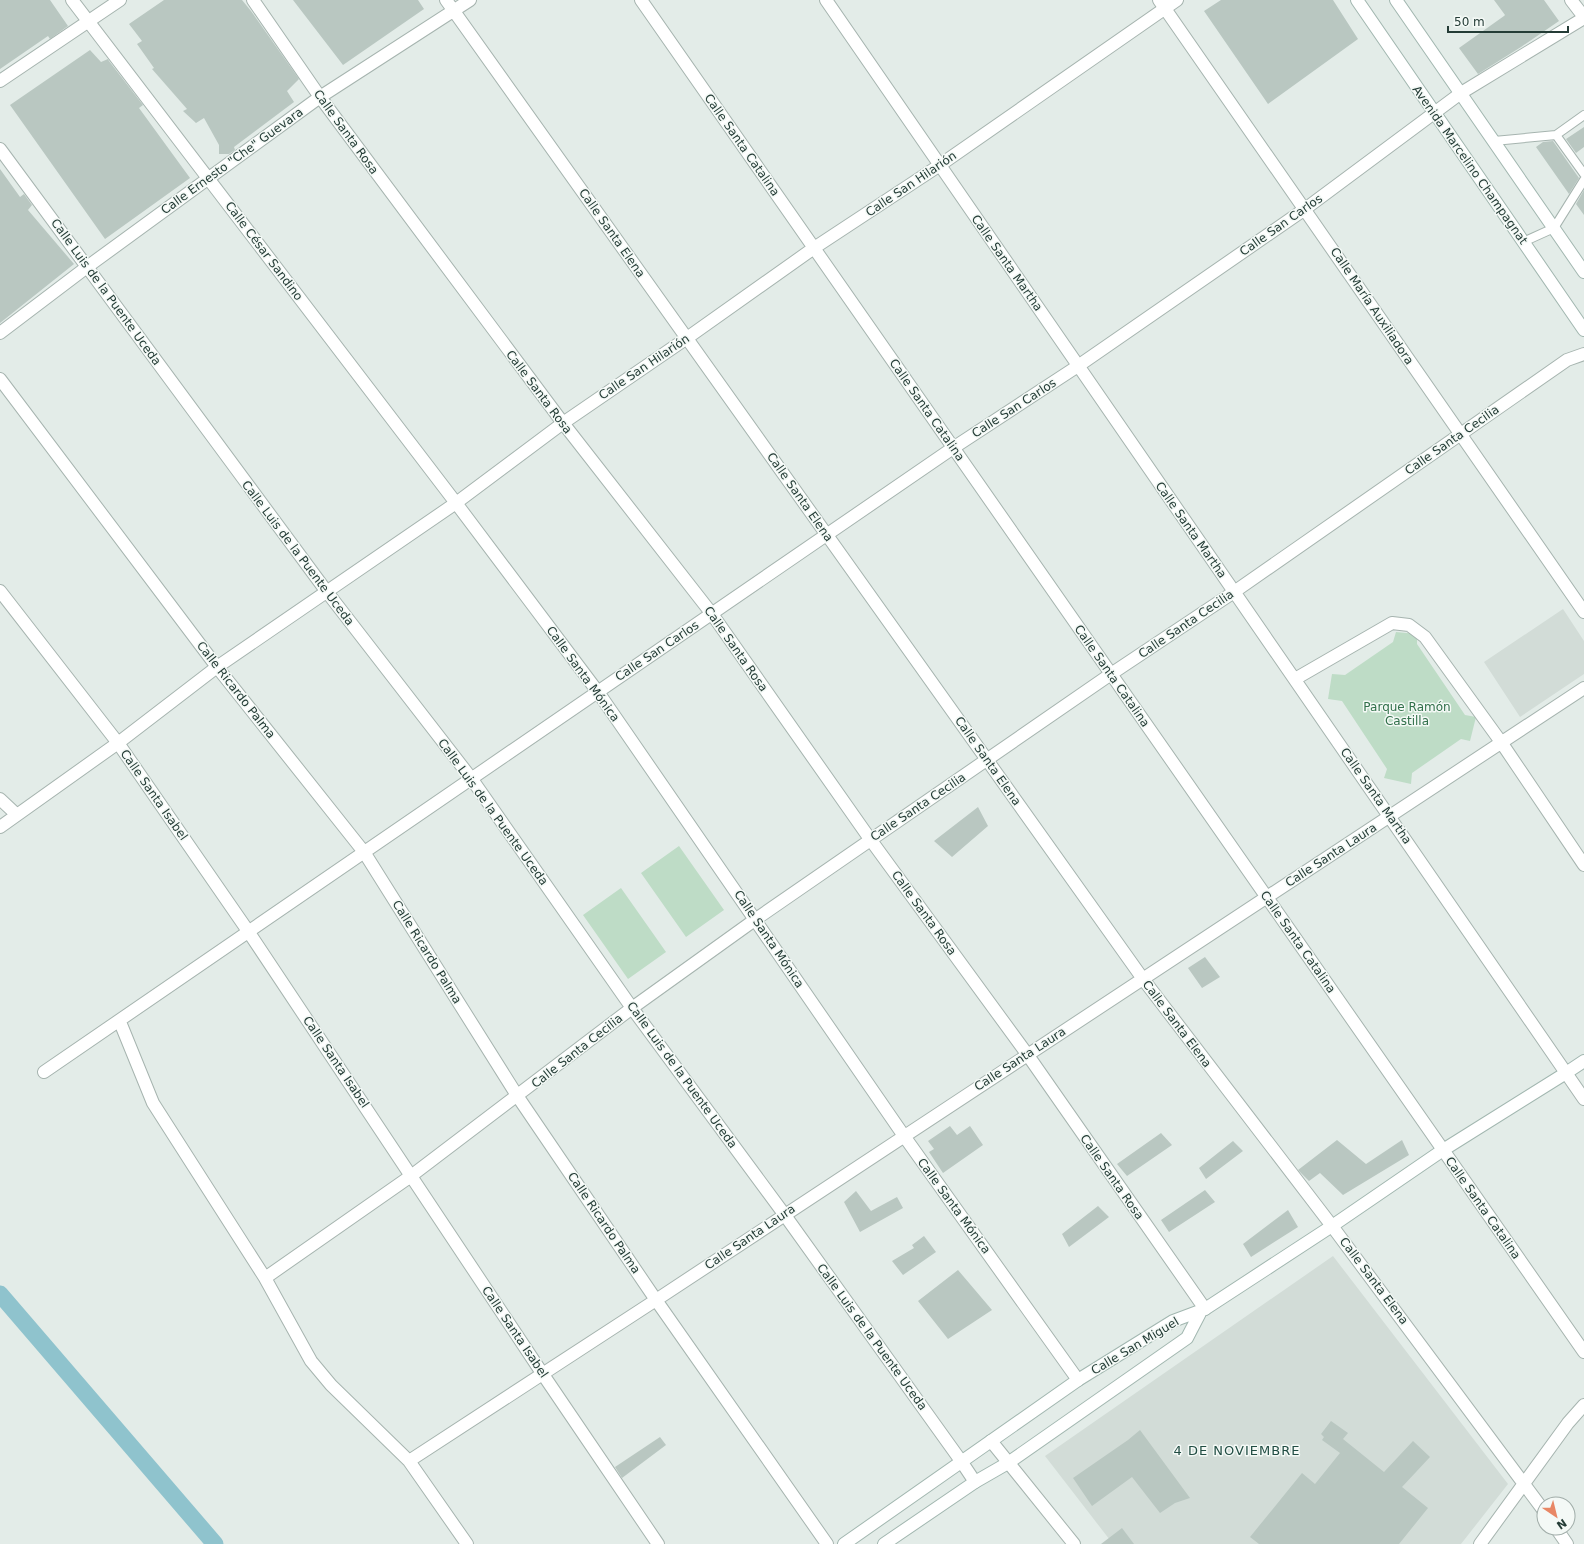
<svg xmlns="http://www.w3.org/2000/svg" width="1584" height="1544" font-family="'DejaVu Sans',sans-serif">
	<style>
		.built { fill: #d2dcd7 }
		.green { fill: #bedcc6 }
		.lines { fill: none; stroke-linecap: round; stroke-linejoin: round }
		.canal { stroke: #8fc3cd; stroke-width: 17 }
		.building { fill: #b9c7c1 }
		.lane-casing { stroke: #a6b4af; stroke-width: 10 }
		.street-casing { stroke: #a6b4af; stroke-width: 14 }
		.secondary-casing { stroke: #a2b7b0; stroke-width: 14 }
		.lane { stroke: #fff; stroke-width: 8 }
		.street { stroke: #fff; stroke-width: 12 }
		.secondary { stroke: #fff; stroke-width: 12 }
		.labels { text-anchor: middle; stroke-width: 3; stroke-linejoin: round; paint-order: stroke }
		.street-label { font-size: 12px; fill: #243c36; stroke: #f4f9f6 }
		.park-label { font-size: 12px; fill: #31704a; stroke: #f4f9f6 }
		.neighbourhood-label { font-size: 13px; letter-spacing: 1px; fill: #214d43; stroke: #f4f9f6 }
	</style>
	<rect width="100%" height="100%" fill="#e3ece8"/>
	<!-- built -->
	<path class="built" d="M 1563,609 L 1584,641 L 1584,674 L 1520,717 L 1484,662 Z
		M 1333,1256 L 1508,1484 L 1461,1544 L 1113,1544 L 1045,1456 Z"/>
	<!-- green -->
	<path class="green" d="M 1396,632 L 1417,634 L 1417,644 L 1465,715 L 1476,717 L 1470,741 L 1461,739 L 1412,773 L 1411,784 L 1384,778 L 1387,769 L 1342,701 L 1328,699 L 1332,674 L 1345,675 L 1393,642 Z
		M 679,846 L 724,910 L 686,937 L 641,873 Z
		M 621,888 L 666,952 L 628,979 L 583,915 Z"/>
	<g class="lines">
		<!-- canal -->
		<path class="canal" d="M 0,1294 L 215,1544"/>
	</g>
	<!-- building -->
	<path class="building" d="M 0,0 L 50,0 L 68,26 L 50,39 L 48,36 L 0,69 Z
		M 164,0 L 242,0 L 251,11 L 299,79 L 287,91 L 294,102 L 234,147 L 235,150 L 229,154 L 219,154 L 219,145 L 204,118 L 196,123 L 183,111 L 187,109 L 152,69 L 154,68 L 137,44 L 142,41 L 129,24 Z
		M 293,0 L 418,0 L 424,9 L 343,65 Z
		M 1221,0 L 1333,0 L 1358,39 L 1268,104 L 1204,11 Z
		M 1494,0 L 1544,0 L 1559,21 L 1521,47 L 1478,74 L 1459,48 L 1504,16 L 1505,15 Z
		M 90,50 L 101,62 L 108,59 L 109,61 L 143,105 L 139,108 L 190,178 L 105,239 L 10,105 Z
		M 1584,127 L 1584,147 L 1576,153 L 1566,139 Z
		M 1553,141 L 1579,178 L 1569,194 L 1536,147 L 1543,142 Z
		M 0,169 L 20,197 L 24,194 L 32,205 L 28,210 L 74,264 L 0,323 Z
		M 1584,190 L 1584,215 L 1576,204 Z
		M 978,807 L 988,826 L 952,857 L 934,841 Z
		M 1205,957 L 1220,977 L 1202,988 L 1188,968 Z
		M 950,1126 L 957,1135 L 970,1126 L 983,1145 L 943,1173 L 929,1152 L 934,1149 L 928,1141 Z
		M 1161,1133 L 1172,1145 L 1127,1176 L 1117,1164 Z
		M 1337,1140 L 1366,1164 L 1402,1140 L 1409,1155 L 1343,1195 L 1320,1173 L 1309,1181 L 1298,1170 Z
		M 1233,1141 L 1243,1151 L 1206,1179 L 1199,1168 Z
		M 1205,1190 L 1215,1202 L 1169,1232 L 1161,1220 Z
		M 856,1191 L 871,1211 L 897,1197 L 903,1208 L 860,1232 L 844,1202 Z
		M 1098,1206 L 1109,1217 L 1069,1247 L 1062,1234 Z
		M 1288,1210 L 1298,1227 L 1251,1257 L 1243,1244 Z
		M 924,1236 L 936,1252 L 903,1275 L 892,1261 L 914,1248 L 912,1245 Z
		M 958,1270 L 992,1310 L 948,1339 L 918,1301 Z
		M 1331,1421 L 1348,1433 L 1343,1439 L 1384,1472 L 1413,1441 L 1430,1457 L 1402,1487 L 1428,1508 L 1399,1544 L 1259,1544 L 1250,1537 L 1302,1473 L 1315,1484 L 1340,1453 L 1322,1440 L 1324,1437 L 1321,1434 Z
		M 1140,1430 L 1190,1498 L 1175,1503 L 1160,1513 L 1132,1477 L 1092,1506 L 1073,1478 L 1128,1440 Z
		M 660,1437 L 666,1445 L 622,1478 L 615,1467 Z
		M 1122,1528 L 1134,1544 L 1101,1544 Z"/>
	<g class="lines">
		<defs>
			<path id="lane" d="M 1556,135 L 1584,115
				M 1494,141 L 1556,135 L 1584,174
				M 1523,242 L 1554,228 L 1584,180"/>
			<path id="street" d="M 72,0 L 456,503 L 598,692 L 904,1136 L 1078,1380
				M 253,0 L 320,97 L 563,423 L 712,614 L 870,839 L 1027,1054 L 1205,1309
				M 446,0 L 1143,979 L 1332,1226 L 1544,1511
				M 641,0 L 1584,1352
				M 826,0 L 1584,1099
				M 1159,0 L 1584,612
				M 1571,0 L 1584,17
				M 0,81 L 120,0
				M 0,149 L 327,592 L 471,778 L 632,1008 L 784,1214 L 961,1461 L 975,1482
				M 0,333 L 87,267 L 320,97 L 470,0
				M 0,379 L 217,667 L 364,852 L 518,1097 L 656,1300 L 827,1544
				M 0,591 L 118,743 L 248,931 L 542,1373 L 658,1544
				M 1295,679 L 1392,623 L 1409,625 L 1425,637 L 1501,742 L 1584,865
				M 0,799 L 17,815
				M 0,827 L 118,743 L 217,667 L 456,503 L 563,423 L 687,338 L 814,248 L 940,165 L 1177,0
				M 120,1022 L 153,1103 L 265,1278 L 311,1361 L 331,1385 L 409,1461 L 467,1544
				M 44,1072 L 953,448 L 1078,366 L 1305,209 L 1461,93 L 1584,18
				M 265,1278 L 411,1176 L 632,1008 L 756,919 L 1111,674 L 1234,592 L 1567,360 L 1584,354
				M 991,1441 L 1074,1544
				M 409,1461 L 656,1300 L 1584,688
				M 1556,1528 L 1567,1544
				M 1480,1544 L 1568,1423 L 1584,1405"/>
			<path id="secondary" d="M 1357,0 L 1584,330
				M 1396,0 L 1584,272
				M 844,1544 L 1078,1380 L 1173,1321 L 1205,1309 L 1332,1226 L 1443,1150 L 1566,1073 L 1584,1061
				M 884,1544 L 975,1482 L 1008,1463 L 1187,1338 L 1201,1311"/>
		</defs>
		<!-- lane casing -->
		<use href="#lane" class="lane-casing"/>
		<!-- street casing -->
		<use href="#street" class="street-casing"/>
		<!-- secondary casing -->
		<use href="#secondary" class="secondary-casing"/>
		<!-- lane -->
		<use href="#lane" class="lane"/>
		<!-- street -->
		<use href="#street" class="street"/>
		<!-- secondary -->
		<use href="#secondary" class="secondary"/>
	</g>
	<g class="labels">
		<!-- street labels -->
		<g class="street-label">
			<text transform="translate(346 132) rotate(54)" y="4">Calle Santa Rosa</text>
			<text transform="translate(742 145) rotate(55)" y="4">Calle Santa Catalina</text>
			<text transform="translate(232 161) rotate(-36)" y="4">Calle Ernesto "Che" Guevara</text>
			<text transform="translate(1470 165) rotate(55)" y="4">Avenida Marcelino Champagnat</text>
			<text transform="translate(911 184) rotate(-34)" y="4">Calle San Hilarión</text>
			<text transform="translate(1281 225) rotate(-35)" y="4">Calle San Carlos</text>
			<text transform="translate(612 233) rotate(55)" y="4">Calle Santa Elena</text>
			<text transform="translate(264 251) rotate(53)" y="4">Calle César Sandino</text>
			<text transform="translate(1007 263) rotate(55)" y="4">Calle Santa Martha</text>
			<text transform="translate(106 292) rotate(54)" y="4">Calle Luis de la Puente Uceda</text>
			<text transform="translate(1372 306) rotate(56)" y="4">Calle María Auxiliadora</text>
			<text transform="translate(644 367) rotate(-34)" y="4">Calle San Hilarión</text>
			<text transform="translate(539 392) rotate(53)" y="4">Calle Santa Rosa</text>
			<text transform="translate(1014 408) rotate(-33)" y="4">Calle San Carlos</text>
			<text transform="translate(927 410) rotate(55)" y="4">Calle Santa Catalina</text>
			<text transform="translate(1452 440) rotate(-35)" y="4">Calle Santa Cecilia</text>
			<text transform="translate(800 497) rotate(55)" y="4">Calle Santa Elena</text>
			<text transform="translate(1191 530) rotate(55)" y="4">Calle Santa Martha</text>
			<text transform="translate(298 553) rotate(53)" y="4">Calle Luis de la Puente Uceda</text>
			<text transform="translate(1186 624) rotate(-34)" y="4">Calle Santa Cecilia</text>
			<text transform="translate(736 649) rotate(55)" y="4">Calle Santa Rosa</text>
			<text transform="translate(657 651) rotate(-34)" y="4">Calle San Carlos</text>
			<text transform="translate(583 674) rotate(54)" y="4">Calle Santa Mónica</text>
			<text transform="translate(1112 676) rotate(55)" y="4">Calle Santa Catalina</text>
			<text transform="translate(236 690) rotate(52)" y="4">Calle Ricardo Palma</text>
			<text transform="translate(988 761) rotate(55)" y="4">Calle Santa Elena</text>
			<text transform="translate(154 795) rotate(55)" y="4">Calle Santa Isabel</text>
			<text transform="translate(1376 796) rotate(55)" y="4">Calle Santa Martha</text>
			<text transform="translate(918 807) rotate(-34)" y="4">Calle Santa Cecilia</text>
			<text transform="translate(493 812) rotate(54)" y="4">Calle Luis de la Puente Uceda</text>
			<text transform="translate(1331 855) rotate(-33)" y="4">Calle Santa Laura</text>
			<text transform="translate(924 913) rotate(54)" y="4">Calle Santa Rosa</text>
			<text transform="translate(769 939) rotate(56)" y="4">Calle Santa Mónica</text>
			<text transform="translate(1298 942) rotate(55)" y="4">Calle Santa Catalina</text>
			<text transform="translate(427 952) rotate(58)" y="4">Calle Ricardo Palma</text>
			<text transform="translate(1177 1024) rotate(53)" y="4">Calle Santa Elena</text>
			<text transform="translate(577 1051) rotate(-38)" y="4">Calle Santa Cecilia</text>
			<text transform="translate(1020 1059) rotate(-33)" y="4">Calle Santa Laura</text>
			<text transform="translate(336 1062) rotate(56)" y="4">Calle Santa Isabel</text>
			<text transform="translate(682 1075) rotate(54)" y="4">Calle Luis de la Puente Uceda</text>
			<text transform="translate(1112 1177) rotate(55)" y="4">Calle Santa Rosa</text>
			<text transform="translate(954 1206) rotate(54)" y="4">Calle Santa Mónica</text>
			<text transform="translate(1483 1208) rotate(55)" y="4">Calle Santa Catalina</text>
			<text transform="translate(604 1223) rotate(56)" y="4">Calle Ricardo Palma</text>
			<text transform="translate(750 1237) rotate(-34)" y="4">Calle Santa Laura</text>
			<text transform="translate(1374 1281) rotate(53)" y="4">Calle Santa Elena</text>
			<text transform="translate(515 1332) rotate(56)" y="4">Calle Santa Isabel</text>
			<text transform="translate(872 1337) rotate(54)" y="4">Calle Luis de la Puente Uceda</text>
			<text transform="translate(1135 1346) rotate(-31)" y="4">Calle San Miguel</text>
		</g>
		<!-- park labels -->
		<g class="park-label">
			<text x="1407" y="711">Parque Ramón<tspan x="1407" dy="14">Castilla</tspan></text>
		</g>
		<!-- neighbourhood labels -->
		<g class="neighbourhood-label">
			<text x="1237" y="1455">4 DE NOVIEMBRE</text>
		</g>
	</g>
	<!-- north arrow -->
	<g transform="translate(1556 1516) rotate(145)"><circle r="19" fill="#f4f9f6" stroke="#a1ada9"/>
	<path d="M0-3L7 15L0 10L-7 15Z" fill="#e88765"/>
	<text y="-6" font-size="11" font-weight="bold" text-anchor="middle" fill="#243c36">N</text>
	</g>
	<!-- scale -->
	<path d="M1448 26v6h120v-6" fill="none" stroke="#243c36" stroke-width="2"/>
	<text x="1454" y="26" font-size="12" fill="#243c36" stroke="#f4f9f6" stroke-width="3" paint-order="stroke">50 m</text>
</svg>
